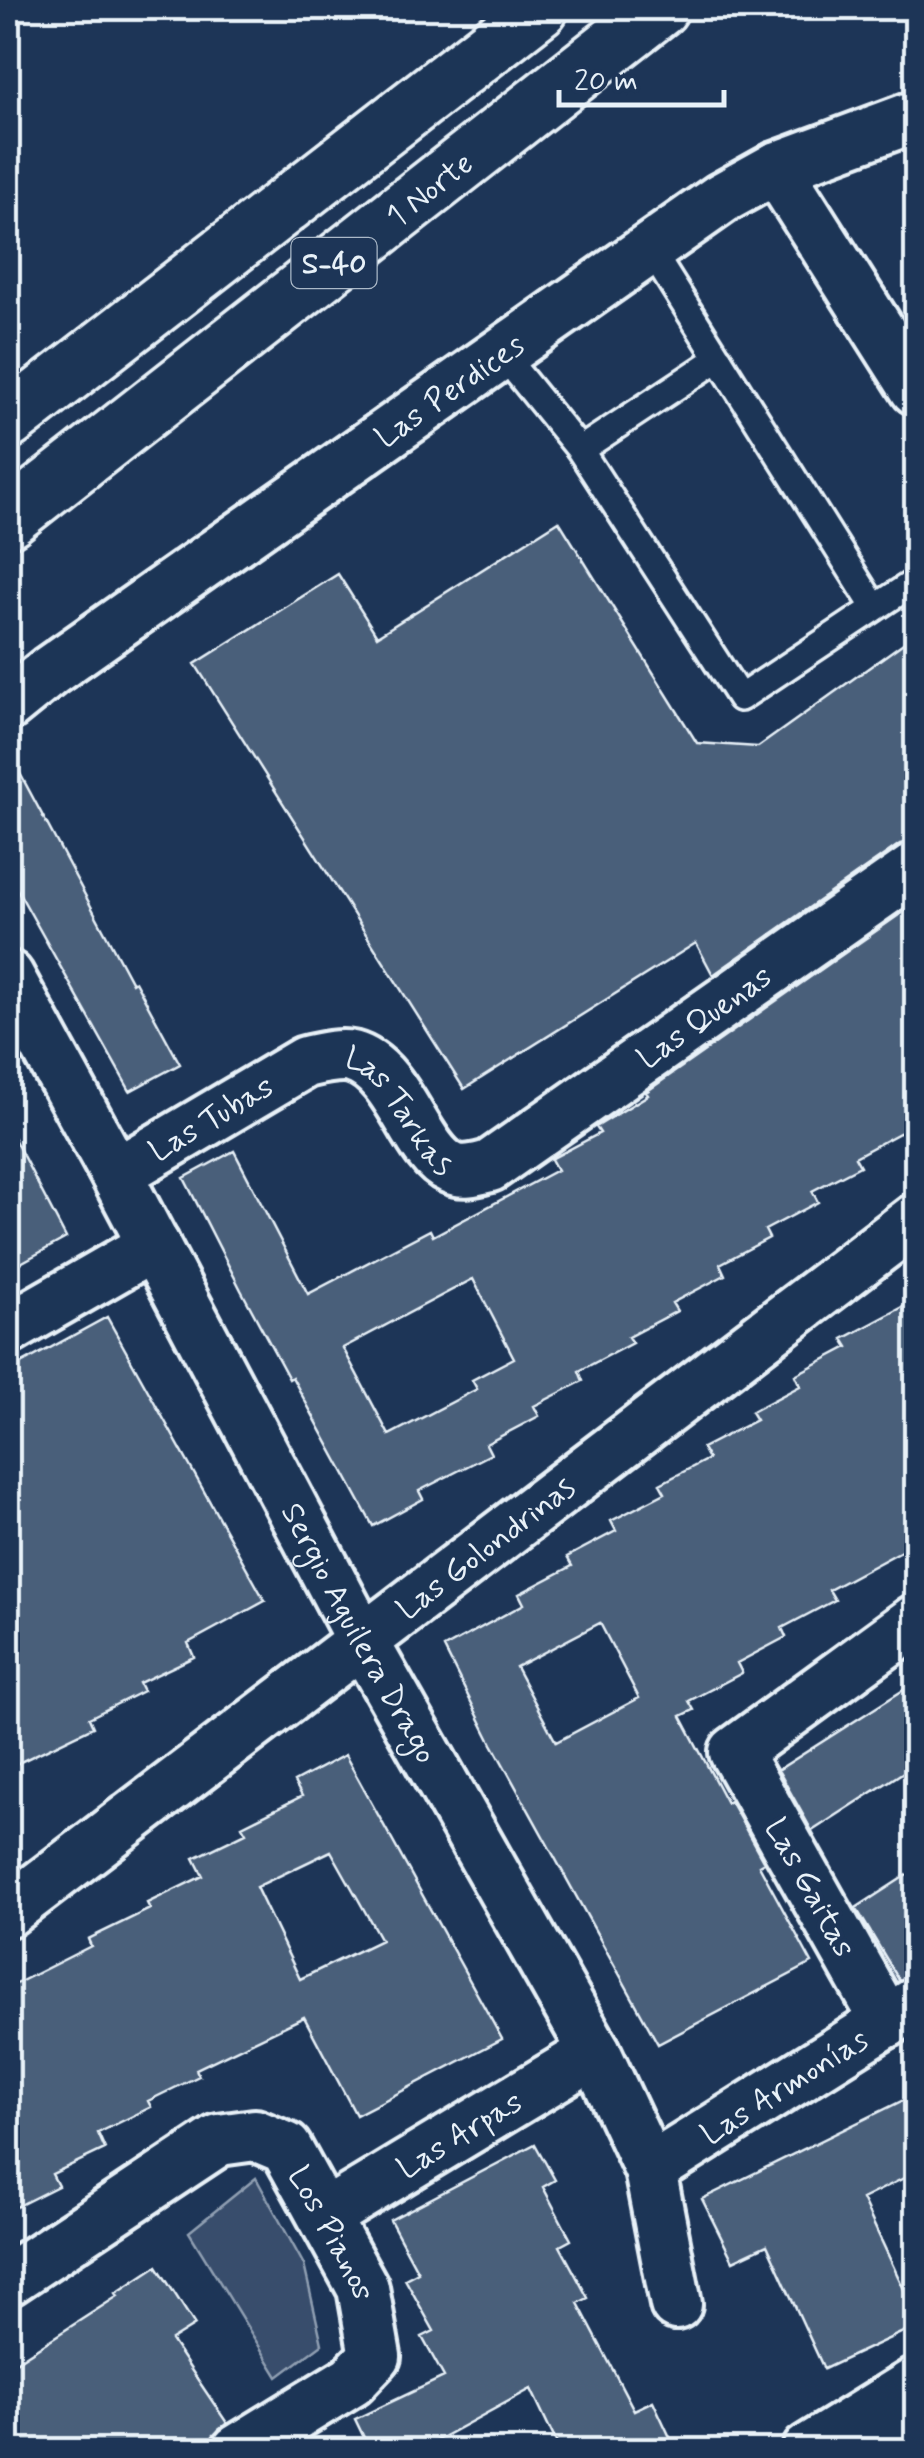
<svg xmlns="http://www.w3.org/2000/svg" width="924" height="2458" font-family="Mynerve,sans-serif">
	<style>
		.green { fill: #374d6c; stroke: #909fb2; stroke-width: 2.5 }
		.building { fill: #495e7a; stroke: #e8f1f8; stroke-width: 2.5; fill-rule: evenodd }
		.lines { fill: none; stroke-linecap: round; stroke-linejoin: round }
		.service-casing { stroke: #e8f1f8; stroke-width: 32 }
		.minor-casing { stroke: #e8f1f8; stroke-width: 58 }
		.primary-casing { stroke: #e8f1f8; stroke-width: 62 }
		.service { stroke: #1d3557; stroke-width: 25 }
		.minor { stroke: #1d3557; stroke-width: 50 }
		.primary { stroke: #1d3557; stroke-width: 55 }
		.labels { text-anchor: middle; stroke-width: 8; stroke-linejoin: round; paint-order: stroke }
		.shield { fill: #1d3557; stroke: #abb9c8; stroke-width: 2.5 }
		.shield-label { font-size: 30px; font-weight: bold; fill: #e8f1f8 }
		.street-label { font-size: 32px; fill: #e8f1f8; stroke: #1d3557 }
	</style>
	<rect width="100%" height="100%" fill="#1d3557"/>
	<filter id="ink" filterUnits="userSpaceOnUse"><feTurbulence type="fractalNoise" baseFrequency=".01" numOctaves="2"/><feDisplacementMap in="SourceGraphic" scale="20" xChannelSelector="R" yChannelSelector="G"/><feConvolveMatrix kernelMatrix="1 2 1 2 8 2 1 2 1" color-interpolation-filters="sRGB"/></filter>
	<g filter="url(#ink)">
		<!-- green -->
		<path class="green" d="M 256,2178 L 304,2265 L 322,2344 L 278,2377 L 189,2232 Z"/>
		<!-- building -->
		<path class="building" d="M 559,521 L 697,743 L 758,747 L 916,634 L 916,840 L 900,844 L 713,975 L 696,943 L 464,1089 L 195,664 L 338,574 L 377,636 Z
			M 8,751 L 132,983 L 135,981 L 180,1064 L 130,1091 L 8,873 Z
			M 916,903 L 916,1124 L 855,1157 L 860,1166 L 812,1191 L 818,1202 L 765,1230 L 769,1238 L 720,1264 L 725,1275 L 672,1303 L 677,1311 L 628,1337 L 632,1343 L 579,1371 L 583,1381 L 534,1406 L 539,1416 L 486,1444 L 491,1454 L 419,1491 L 423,1499 L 373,1526 L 292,1377 L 289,1379 L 241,1290 L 184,1178 L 234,1151 L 308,1294 L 430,1230 L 433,1236 L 557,1170 L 551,1159 L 600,1133 L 596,1127 L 648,1095 L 646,1092 ZM 473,1279 L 514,1358 L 472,1380 L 477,1389 L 389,1435 L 343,1348 Z
			M 8,1127 L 66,1238 L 8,1270 Z
			M 916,1300 L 916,1543 L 829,1590 L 835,1600 L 782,1628 L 786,1637 L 737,1663 L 742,1673 L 689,1701 L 694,1710 L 681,1716 L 727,1803 L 730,1801 L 764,1862 L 759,1865 L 812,1963 L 658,2044 L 492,1744 L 444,1648 L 524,1604 L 519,1594 L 572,1566 L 567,1557 L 616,1531 L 611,1521 L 665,1493 L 660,1484 L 708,1459 L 702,1448 L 756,1420 L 751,1412 L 800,1386 L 795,1375 L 848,1347 L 843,1339 ZM 600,1623 L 639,1698 L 556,1742 L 516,1667 Z
			M 107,1317 L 265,1601 L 188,1643 L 194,1657 L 139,1683 L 143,1691 L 89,1718 L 93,1727 L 8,1768 L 8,1371 Z
			M 916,1682 L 916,1764 L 812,1831 L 778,1770 Z
			M 345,1755 L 502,2039 L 356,2115 L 304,2017 L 196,2069 L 199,2076 L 148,2101 L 151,2107 L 98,2133 L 105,2149 L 52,2174 L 58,2186 L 8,2211 L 8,1988 L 91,1946 L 88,1939 L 150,1909 L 147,1903 L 203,1876 L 194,1858 L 246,1833 L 242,1826 L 302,1796 L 294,1782 ZM 331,1851 L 381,1940 L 300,1979 L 256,1887 Z
			M 916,1869 L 916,1974 L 899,1980 L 856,1908 Z
			M 916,2094 L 916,2172 L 862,2199 L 916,2315 L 916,2326 L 824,2369 L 767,2245 L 733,2261 L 702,2199 Z
			M 535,2144 L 555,2180 L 543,2187 L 571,2240 L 560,2246 L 588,2298 L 578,2303 L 634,2410 L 653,2401 L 676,2450 L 549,2450 L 558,2446 L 531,2389 L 419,2450 L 370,2450 L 355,2419 L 444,2377 L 422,2337 L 434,2331 L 405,2279 L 418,2272 L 390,2220 Z
			M 157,2266 L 195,2325 L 171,2340 L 227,2423 L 213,2436 L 209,2450 L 8,2450 L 8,2367 L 118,2296 L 116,2293 Z"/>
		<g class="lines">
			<defs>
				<path id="service" d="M 503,355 L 580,450 L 740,698 L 875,608 L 650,249
					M 580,450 L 719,358
					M 875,608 L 916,581"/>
				<g id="minor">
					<path d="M 776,168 L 916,389"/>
					<path id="s1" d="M 8,705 L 50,671 L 722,198 L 776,168 L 916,116"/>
					<path id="s2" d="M 8,976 L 116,1174 L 363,1642 L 595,2052 L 650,2170 L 676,2304"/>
					<path id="s3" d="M 116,1174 L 305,1062 C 319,1059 338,1054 352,1057 C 400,1070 415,1152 451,1168 C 464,1174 478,1169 490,1166 L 916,868"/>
					<path d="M 8,1329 L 154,1245"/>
					<path id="s4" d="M 8,1911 L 916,1219"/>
					<path d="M 887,2022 L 735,1752 L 916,1620"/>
					<path id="s5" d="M 650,2170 L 916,2003"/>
					<path id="s6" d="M 324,2216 L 595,2052"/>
					<path id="s7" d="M 8,2280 L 219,2140 L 255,2135 L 286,2148 L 363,2288 L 375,2356 L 352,2380 L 238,2450"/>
					<path d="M 884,2403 L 909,2450"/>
					<path d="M 808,2450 L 916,2383"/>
				</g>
				<g id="primary">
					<path d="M 8,421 L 540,8"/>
					<path id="s8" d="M 8,519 L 660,8"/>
				</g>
			</defs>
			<!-- service casing -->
			<use href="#service" class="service-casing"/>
			<!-- minor casing -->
			<use href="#minor" class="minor-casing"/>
			<!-- primary casing -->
			<use href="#primary" class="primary-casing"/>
			<!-- service -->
			<use href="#service" class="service"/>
			<!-- minor -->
			<use href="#minor" class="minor"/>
			<!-- primary -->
			<use href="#primary" class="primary"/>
		</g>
	</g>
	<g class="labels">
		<!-- shield labels -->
		<rect class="shield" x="291.5" y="238" width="85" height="50" rx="8"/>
		<g class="shield-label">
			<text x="334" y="273">S-40</text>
		</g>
		<!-- street labels -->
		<g class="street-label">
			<text dy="11" stroke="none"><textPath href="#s8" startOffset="535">1 Norte</textPath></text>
			<text dy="11" stroke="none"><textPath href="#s1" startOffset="542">Las Perdices</textPath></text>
			<text dy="11" stroke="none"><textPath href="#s3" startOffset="720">Las Quenas</textPath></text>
			<text dy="11" stroke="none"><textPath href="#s3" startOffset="340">Las Tarkas</textPath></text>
			<text dy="11" stroke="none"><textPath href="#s3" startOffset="110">Las Tubas</textPath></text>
			<text dy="11" stroke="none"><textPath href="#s4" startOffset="600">Las Golondrinas</textPath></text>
			<text dy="11" stroke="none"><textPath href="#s2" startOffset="745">Sergio Aguilera Drago</textPath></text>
			<text transform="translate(811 1887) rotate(61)" y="11">Las Gaitas</text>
			<text dy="11" stroke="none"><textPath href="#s5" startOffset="158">Las Armonías</textPath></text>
			<text dy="11" stroke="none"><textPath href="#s6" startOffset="158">Las Arpas</textPath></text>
			<text dy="11" stroke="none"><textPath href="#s7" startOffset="420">Los Pianos</textPath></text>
		</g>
	</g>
	<!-- margin -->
	<rect width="924" height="2458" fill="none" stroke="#1d3557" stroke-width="40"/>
	<rect x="20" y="20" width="884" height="2418" fill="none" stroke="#e8f1f8" stroke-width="4" filter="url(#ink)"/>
	<!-- scale -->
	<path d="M559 90v15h165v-15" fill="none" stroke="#e8f1f8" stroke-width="5"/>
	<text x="574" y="90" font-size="30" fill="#e8f1f8" stroke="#1d3557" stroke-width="8" paint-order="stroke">20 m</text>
</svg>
